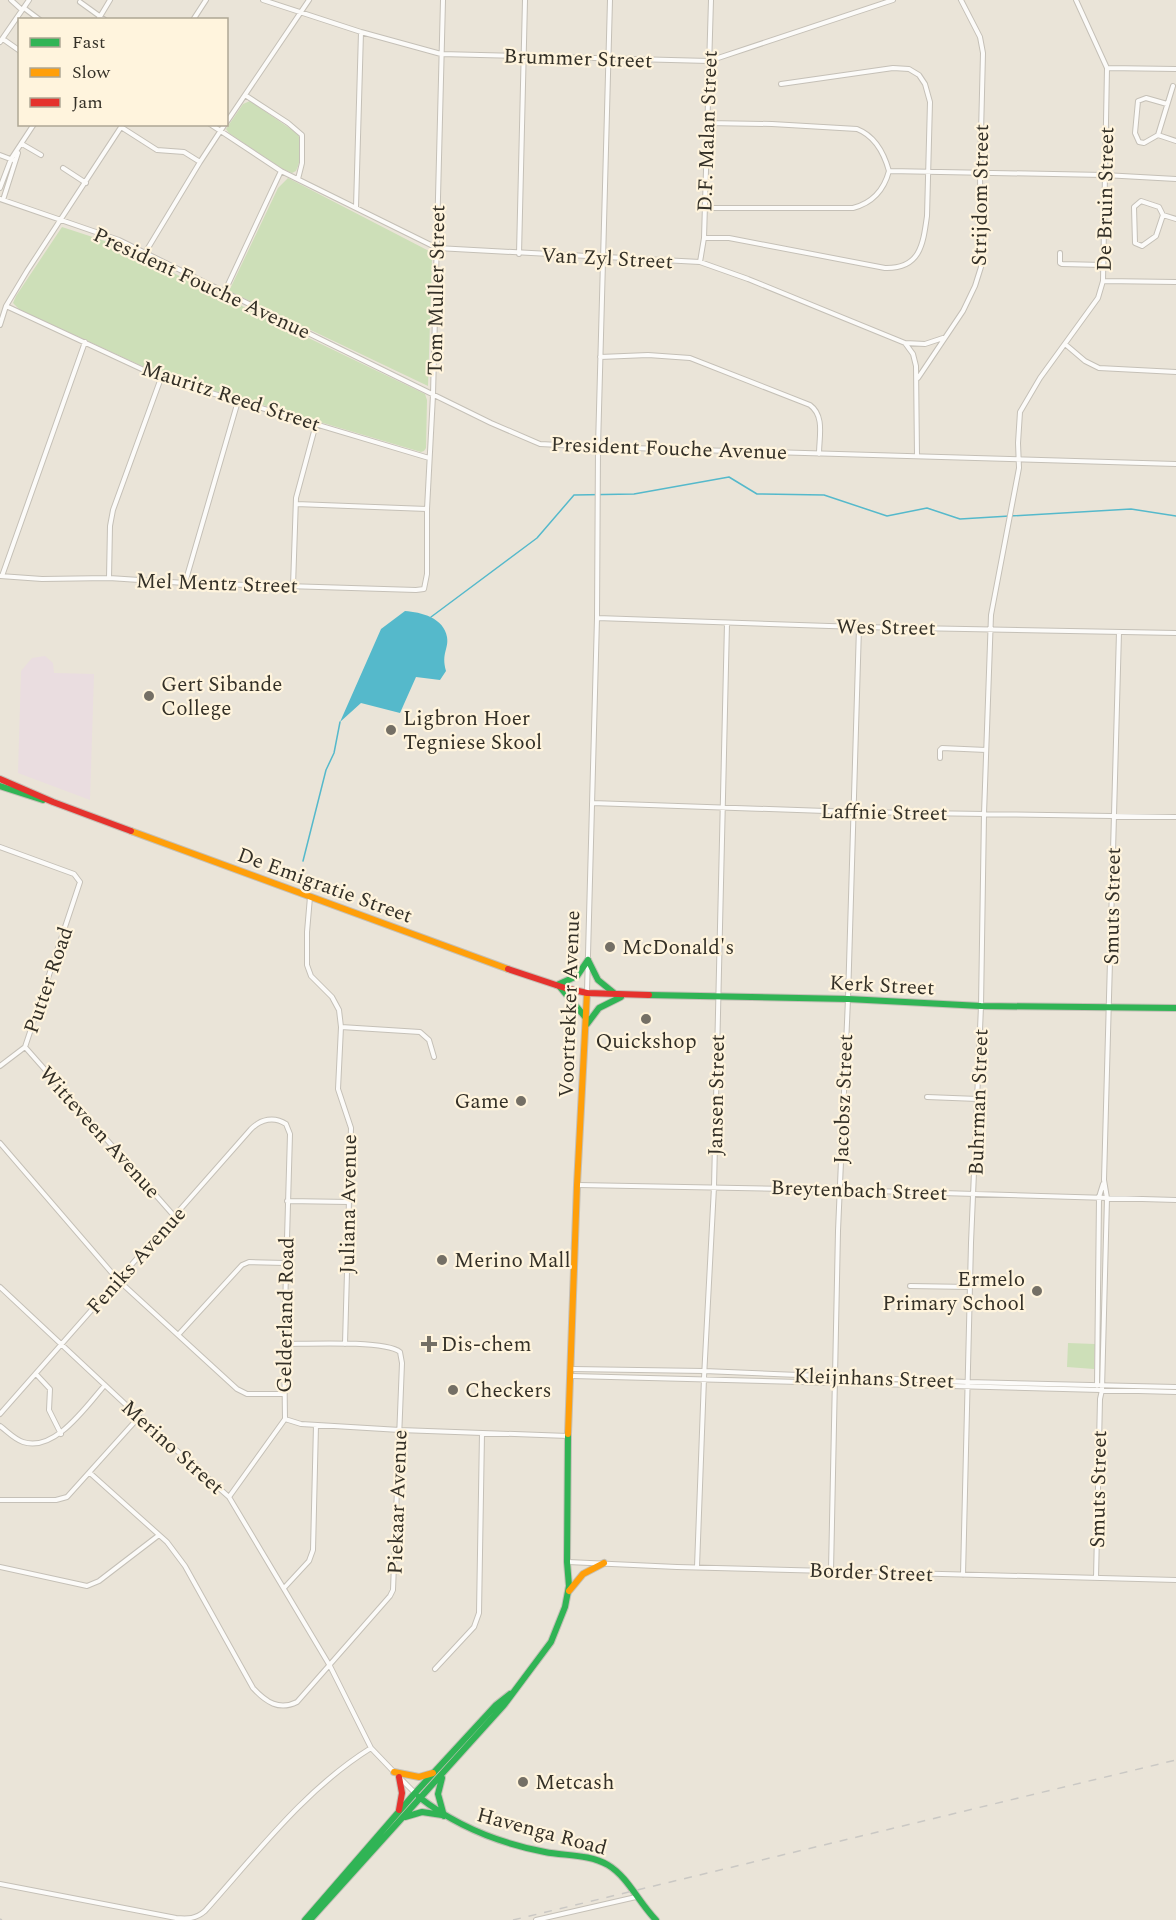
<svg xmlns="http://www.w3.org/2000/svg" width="1176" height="1920" font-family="Spectral,serif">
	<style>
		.medical { fill: #eadde0 }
		.green { fill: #cddfb8 }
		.water { fill: #55b9cb }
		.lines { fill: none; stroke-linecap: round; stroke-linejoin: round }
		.stream { stroke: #55b9cb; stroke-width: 1.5 }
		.street-casing { stroke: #c5c0b7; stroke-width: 6 }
		.fast-casing { stroke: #c5c0b7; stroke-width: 8 }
		.slow-casing { stroke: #c5c0b7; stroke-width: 8 }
		.jam-casing { stroke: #c5c0b7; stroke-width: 8 }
		.street { stroke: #fcfbf9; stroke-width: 4 }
		.fast { stroke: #30b455; stroke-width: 6 }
		.slow { stroke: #ff9f0a; stroke-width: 6 }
		.jam { stroke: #e5322d; stroke-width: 6 }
		.rail { stroke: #cac8c4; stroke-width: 1.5; stroke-dasharray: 8 8; stroke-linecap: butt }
		.poi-dot { fill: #746f65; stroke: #fff4dd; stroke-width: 2 }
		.labels { text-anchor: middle; stroke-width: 4.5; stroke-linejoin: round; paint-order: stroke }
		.street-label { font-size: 21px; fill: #343027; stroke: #fff4dd }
		.poi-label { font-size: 21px; fill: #343027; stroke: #fff4dd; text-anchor: start }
	</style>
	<rect width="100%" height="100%" fill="#eae4d8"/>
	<!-- medical -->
	<path class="medical" d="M 45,656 L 53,663 L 54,673 L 94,674 L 90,800 L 18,773 L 21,671 L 32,658 Z"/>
	<!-- green -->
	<path class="green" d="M 250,101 L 298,134 C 303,145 301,161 296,171 L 292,173 L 281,168 L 229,133 L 226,129 L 243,104 Z
		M 288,178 L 429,251 L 432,258 L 428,386 L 229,291 L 278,188 Z
		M 62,227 L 111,243 L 425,394 L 427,400 L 426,448 L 424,451 L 421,452 L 164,376 L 20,310 L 13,303 L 16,296 Z
		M 1068,1343 L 1095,1344 L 1094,1369 L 1067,1367 Z"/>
	<!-- water -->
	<path class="water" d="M 405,611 C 421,612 444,618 447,637 C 449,649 441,653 446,671 L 440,680 L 416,677 L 400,713 L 361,703 L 340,722 L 381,629 Z"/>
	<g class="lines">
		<!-- stream -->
		<path class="stream" d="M 431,617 L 537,538 L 574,495 L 634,494 L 729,477 L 757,494 L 824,495 L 887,516 L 927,508 L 960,519 L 1131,509 L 1176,516
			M 303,861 L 326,770 L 334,753 L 340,722"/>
		<defs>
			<path id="street" d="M 11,0 L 22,10
				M 263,0 L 361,32 L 441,54 L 709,61 L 893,0
				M 80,2 L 105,20
				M 24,8 L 40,20
				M 98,20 L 110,0
				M 193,20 L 206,0
				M 3,39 L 20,51
				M 0,42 L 29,0
				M 1107,68 L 1176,69
				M 245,95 L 288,123 L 302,135 L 302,163 L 298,179
				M 1167,104 L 1146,98 L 1138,101 L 1135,133 L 1139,142 L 1144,143 L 1158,135 L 1173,86
				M 226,123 L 309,0
				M 707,123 L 772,124 L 857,129 C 875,136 884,153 889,171
				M 210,124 L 281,171 L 437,248 L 700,262 L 748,279 L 905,343 L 913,354 L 916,366 L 917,456
				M 121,127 L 157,150 L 184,152 L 200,162
				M 1158,135 L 1176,141
				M 22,144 L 41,155
				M 0,155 L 13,160
				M 63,168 L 86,183
				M 889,171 L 1104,175 L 1176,179
				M 0,188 L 11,159 L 34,124
				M 0,199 L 119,240 L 491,423 L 540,444 L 598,447 L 1176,464
				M 3,200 L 18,153
				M 1141,201 L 1159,207 L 1163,215 L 1156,236 L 1142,246 L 1135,243 L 1134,207 Z
				M 356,207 L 361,32
				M 705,208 L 853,208 C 872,203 884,190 889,171
				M 1163,215 L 1176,219
				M 704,238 L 729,238 L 885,268 C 920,269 923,245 927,216 L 930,102 L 925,84 L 919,75 L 909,69 L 893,68 L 781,84
				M 145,253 L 200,162 L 225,124
				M 1060,253 L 1060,263 L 1062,264 L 1103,265
				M 519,254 L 525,0
				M 700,262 L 704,238 L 711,0
				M 1103,281 L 1176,282
				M 224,293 L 281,171
				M 6,306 L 161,378 L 429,458
				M 0,325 L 6,306 L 27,271 L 123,124
				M 905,343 L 925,344 L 943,338
				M 1065,344 L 1085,361 L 1099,368 L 1176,372
				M 600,357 L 648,355 L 690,358 L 810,405 C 825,416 819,437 819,454
				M 918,378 L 963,311 L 975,286 L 981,267 L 980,173 L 983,53 L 980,37 L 961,0
				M 296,504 L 427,509
				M 0,576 L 42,579 L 109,578 L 185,583 L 416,590 L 424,589 L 427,574 L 427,509 L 433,395 L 443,0
				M 2,576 L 85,342
				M 109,578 L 110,526 L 113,510 L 161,378
				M 185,583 L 238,401
				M 293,586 L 296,498 L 316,424
				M 597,618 L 859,627 L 1176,633
				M 940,758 L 940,750 L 942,748 L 986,750
				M 592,803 L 854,812 L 1176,817
				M 0,847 L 74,874 L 80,882 L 25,1047 L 0,1066
				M 310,897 L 307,932 L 307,965 L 311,976 L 332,997 L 339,1010 L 341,1027 L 338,1089 L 351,1128 L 345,1344
				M 587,992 L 597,618 L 598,447 L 610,0
				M 341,1027 L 420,1032 L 429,1040 L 434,1057
				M 25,1047 L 175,1217
				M 927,1097 L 978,1099
				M 0,1143 L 118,1280 L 237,1389 L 247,1394 L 284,1394
				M 578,1185 L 840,1190 L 1176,1200
				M 287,1201 L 349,1202
				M 910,1286 L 970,1287
				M 0,1287 L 139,1417 L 229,1497 L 330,1666 L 371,1748 L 394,1772
				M 178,1335 L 242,1265 L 249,1262 L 285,1263
				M 572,1369 L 704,1371 L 967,1382 L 1176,1387
				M 36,1374 L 50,1389 L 49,1410 L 61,1434
				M 572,1376 L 1176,1392
				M 1097,1386 L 1099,1197 L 1103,1184
				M 0,1414 L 251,1129 C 261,1119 274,1116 286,1124 L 290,1134 L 284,1344 L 285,1419 L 229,1497
				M 285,1419 L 301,1424 L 400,1430 L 568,1436
				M 0,1426 C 7,1431 14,1439 23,1442 C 55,1453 87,1405 105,1385
				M 90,1473 L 167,1542 L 185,1566 L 253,1688 C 266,1702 279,1711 297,1702 L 390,1596 L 393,1590 L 402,1363 L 400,1352 C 385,1340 305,1344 284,1344
				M 0,1500 L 56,1500 L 67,1497 L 139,1417
				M 568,1562 L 677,1567 L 1176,1580
				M 0,1567 L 87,1586 L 99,1581 L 159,1535
				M 697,1567 L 704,1378 L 714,1187 L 727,623
				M 831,1571 L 838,1231 L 848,999 L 859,627
				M 963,1575 L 971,1243 L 981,1006 L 984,814 L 991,615 L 1019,468 L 1018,443 L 1020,412 L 1040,378 L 1098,298 L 1103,281 L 1107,68 L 1076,0
				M 1096,1578 L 1100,1399 L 1102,1390 L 1107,1198 L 1104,1180 L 1119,632
				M 284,1588 L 309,1561 L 313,1550 L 316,1425
				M 435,1669 L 474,1627 L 479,1613 L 482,1433
				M 401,1779 L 415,1793
				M 0,1884 L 176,1918 C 188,1919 196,1919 205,1911 C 257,1853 305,1789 371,1748
				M 536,1920 L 636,1897"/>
			<path id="fast" d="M 0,786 L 43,800
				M 588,960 L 598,980 L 614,993
				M 557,985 L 577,976 L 588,960
				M 560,987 L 586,1018
				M 649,995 L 848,999 L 981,1006 L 1176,1008
				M 587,1024 L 599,1008 L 621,997
				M 442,1778 L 438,1794 L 444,1816
				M 419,1797 C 456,1826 498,1843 545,1852 C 565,1856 589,1854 608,1865 C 628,1877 639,1903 656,1920
				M 405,1817 L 422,1812 L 442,1815
				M 305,1920 L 415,1793 L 496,1705 L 510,1694
				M 310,1920 L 504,1705 L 551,1642 L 565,1607 L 569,1586 L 567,1562 L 568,1434"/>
			<path id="slow" d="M 131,831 L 508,969
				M 568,1434 L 577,1185 L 587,993
				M 569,1591 L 583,1574 L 604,1563
				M 394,1772 L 419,1777 L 433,1773"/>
			<path id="jam" d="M 0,779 L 53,802 L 131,831
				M 508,969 L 565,988 L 587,993 L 649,995
				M 399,1777 L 402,1793 L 399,1810"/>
		</defs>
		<!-- street casing -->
		<use href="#street" class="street-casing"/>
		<!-- fast casing -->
		<use href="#fast" class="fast-casing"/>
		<!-- slow casing -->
		<use href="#slow" class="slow-casing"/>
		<!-- jam casing -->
		<use href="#jam" class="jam-casing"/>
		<!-- street -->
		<use href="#street" class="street"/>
		<!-- fast -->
		<use href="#fast" class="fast"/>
		<!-- slow -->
		<use href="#slow" class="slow"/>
		<!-- jam -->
		<use href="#jam" class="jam"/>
		<!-- rail -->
		<path class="rail" d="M 0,1919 L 2,1920
			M 513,1920 L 1176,1760"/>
	</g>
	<!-- markers -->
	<g class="poi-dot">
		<circle cx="149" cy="696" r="6"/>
		<circle cx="391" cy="730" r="6"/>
		<circle cx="610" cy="947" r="6"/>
		<circle cx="646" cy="1019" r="6"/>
		<circle cx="521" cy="1101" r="6"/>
		<circle cx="442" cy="1260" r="6"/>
		<circle cx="1037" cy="1291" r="6"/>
		<path d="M426 1335h6v6h6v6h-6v6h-6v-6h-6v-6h6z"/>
		<circle cx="453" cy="1390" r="6"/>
		<circle cx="523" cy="1782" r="6"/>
	</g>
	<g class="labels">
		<!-- street labels -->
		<g class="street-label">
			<text transform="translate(578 58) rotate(2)" y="7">Brummer Street</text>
			<text transform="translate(707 131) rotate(-88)" y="7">D.F. Malan Street</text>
			<text transform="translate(980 195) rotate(-89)" y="7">Strijdom Street</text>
			<text transform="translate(1105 199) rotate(-89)" y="7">De Bruin Street</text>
			<text transform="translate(607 258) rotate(3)" y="7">Van Zyl Street</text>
			<text transform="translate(202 283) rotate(25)" y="7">President Fouche Avenue</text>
			<text transform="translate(436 290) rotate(-89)" y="7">Tom Muller Street</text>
			<text transform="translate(231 396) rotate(18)" y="7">Mauritz Reed Street</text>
			<text transform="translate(669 448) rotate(2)" y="7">President Fouche Avenue</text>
			<text transform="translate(217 583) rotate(2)" y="7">Mel Mentz Street</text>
			<text transform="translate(886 627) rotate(1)" y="7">Wes Street</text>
			<text transform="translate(884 812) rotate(1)" y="7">Laffnie Street</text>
			<text transform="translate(325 885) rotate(20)" y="7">De Emigratie Street</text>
			<text transform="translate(1112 906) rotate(-89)" y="7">Smuts Street</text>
			<text transform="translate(48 980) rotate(-71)" y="7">Putter Road</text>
			<text transform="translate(882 985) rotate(3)" y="7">Kerk Street</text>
			<text transform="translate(569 1004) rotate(-88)" y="7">Voortrekker Avenue</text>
			<text transform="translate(716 1095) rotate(-89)" y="7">Jansen Street</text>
			<text transform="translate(843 1099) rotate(-88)" y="7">Jacobsz Street</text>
			<text transform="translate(978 1102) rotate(-88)" y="7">Buhrman Street</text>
			<text transform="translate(100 1132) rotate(48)" y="7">Witteveen Avenue</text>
			<text transform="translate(859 1190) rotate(2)" y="7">Breytenbach Street</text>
			<text transform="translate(348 1204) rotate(-89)" y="7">Juliana Avenue</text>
			<text transform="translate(136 1260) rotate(-48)" y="7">Feniks Avenue</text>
			<text transform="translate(285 1315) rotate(-89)" y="7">Gelderland Road</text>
			<text transform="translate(874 1378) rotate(2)" y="7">Kleijnhans Street</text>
			<text transform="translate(173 1447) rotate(42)" y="7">Merino Street</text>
			<text transform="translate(1098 1489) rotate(-89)" y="7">Smuts Street</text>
			<text transform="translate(397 1502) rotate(-88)" y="7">Piekaar Avenue</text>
			<text transform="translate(871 1572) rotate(2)" y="7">Border Street</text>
			<text transform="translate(542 1831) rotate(15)" y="7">Havenga Road</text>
		</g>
		<!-- poi labels -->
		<g class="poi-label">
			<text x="161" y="691">Gert Sibande<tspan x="161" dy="24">College</tspan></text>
			<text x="403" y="725">Ligbron Hoer<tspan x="403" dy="24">Tegniese Skool</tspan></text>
			<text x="622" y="954">McDonald's</text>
			<text x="646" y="1048" text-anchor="middle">Quickshop</text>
			<text x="509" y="1108" text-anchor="end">Game</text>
			<text x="454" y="1267">Merino Mall</text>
			<text x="1025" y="1286" text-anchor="end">Ermelo<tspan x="1025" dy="24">Primary School</tspan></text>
			<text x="441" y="1351">Dis-chem</text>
			<text x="465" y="1397">Checkers</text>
			<text x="535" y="1789">Metcash</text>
		</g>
	</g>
	<!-- legend -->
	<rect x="18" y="18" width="210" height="108" fill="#fff4dd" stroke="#aea694" stroke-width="1.5"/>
	<rect x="30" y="38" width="30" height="9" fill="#30b455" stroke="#aea694" stroke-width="1.5"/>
	<text x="72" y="48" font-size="18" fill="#343027">Fast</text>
	<rect x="30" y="68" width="30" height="9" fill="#ff9f0a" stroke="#aea694" stroke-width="1.5"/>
	<text x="72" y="78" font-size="18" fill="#343027">Slow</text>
	<rect x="30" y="98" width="30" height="9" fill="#e5322d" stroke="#aea694" stroke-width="1.5"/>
	<text x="72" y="108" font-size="18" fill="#343027">Jam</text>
</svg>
